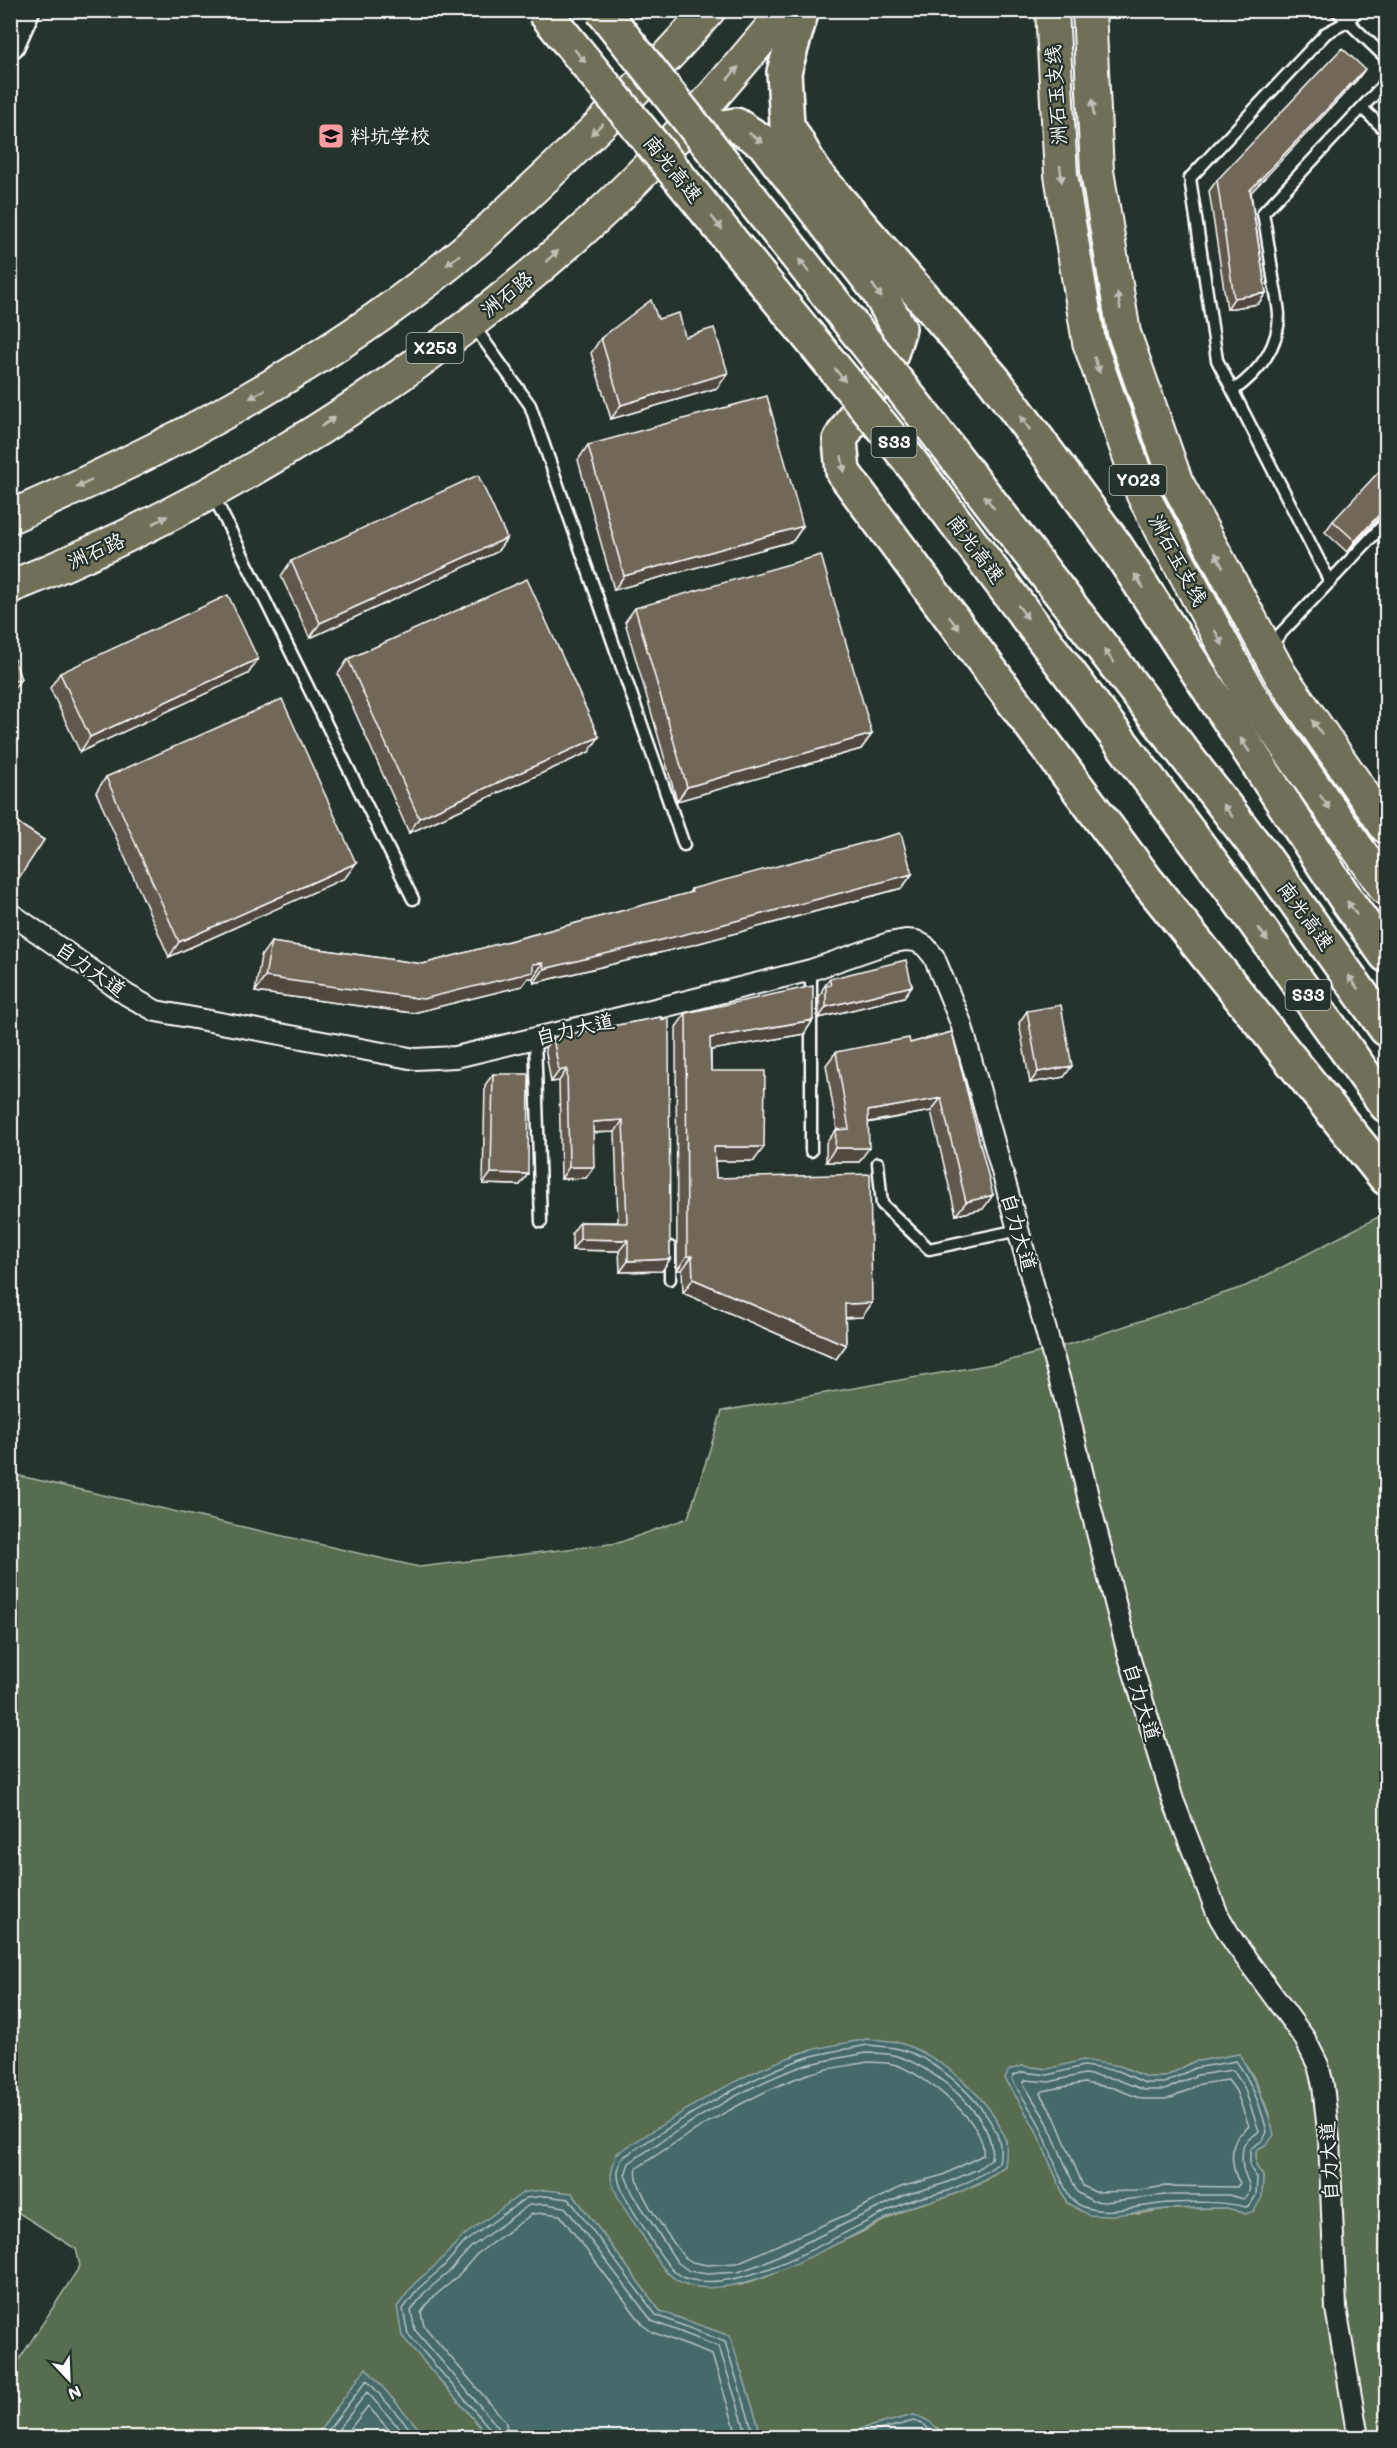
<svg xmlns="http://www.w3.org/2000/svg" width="1397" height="2448" font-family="Mali,'LXGW WenKai TC',sans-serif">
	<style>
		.green { fill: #586c4f; stroke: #acb6a7; stroke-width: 1.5; fill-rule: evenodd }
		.water { fill: #456a69; stroke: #8fa6a5; stroke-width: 1.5 }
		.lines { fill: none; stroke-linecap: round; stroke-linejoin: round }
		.shore { stroke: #b5c3c3; stroke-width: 1.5 }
		.lane-casing { stroke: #fff; stroke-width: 15 }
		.street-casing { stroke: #fff; stroke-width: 24 }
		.secondary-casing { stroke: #fff; stroke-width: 33 }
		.primary-casing { stroke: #fff; stroke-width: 36 }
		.highway-casing { stroke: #fff; stroke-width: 38 }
		.lane { stroke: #26332d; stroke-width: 10 }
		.street { stroke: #26332d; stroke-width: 20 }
		.secondary { stroke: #26332d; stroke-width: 28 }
		.primary { stroke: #706f59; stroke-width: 32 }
		.highway { stroke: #706f59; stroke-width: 33 }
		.highway-bridge-casing { stroke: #fff; stroke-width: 38; stroke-linecap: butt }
		.highway-bridge { stroke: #706f59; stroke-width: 33 }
		.wall { fill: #61594d; stroke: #fff; stroke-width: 1.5 }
		.shaded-wall { fill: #4f483f; stroke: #fff; stroke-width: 1.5 }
		.building { fill: #71675a; stroke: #fff; stroke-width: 1.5 }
		.oneway { fill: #bfbeb4 }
		.labels { text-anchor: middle; stroke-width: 4.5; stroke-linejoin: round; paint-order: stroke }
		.shield { fill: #26332d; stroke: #bec2c0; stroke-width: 1.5 }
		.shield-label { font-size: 18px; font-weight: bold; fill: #fff }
		.street-label { font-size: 20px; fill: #fff; stroke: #26332d }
		.poi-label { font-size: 20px; fill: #fff; stroke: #26332d; text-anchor: start }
	</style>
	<rect width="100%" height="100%" fill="#26332d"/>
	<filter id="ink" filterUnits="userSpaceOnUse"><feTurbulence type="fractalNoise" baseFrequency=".0167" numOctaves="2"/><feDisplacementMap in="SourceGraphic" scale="12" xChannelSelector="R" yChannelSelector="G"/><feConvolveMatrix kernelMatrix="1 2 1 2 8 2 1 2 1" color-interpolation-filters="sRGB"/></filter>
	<g filter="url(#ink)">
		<!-- green -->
		<path class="green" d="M 1384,1214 L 1386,1218 L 1386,2437 L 943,2437 L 938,2428 L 914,2415 L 829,2437 L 762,2437 L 730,2336 L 660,2311 L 572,2193 L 524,2192 L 414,2284 L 402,2336 L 489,2437 L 426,2437 L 366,2369 L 315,2437 L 11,2438 L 11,2372 L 80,2266 L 76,2249 L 11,2208 L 11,1474 L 419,1567 L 618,1543 L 688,1518 L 722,1411 L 1004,1362 L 1077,1342 L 1246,1286 ZM 867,2039 L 1006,2140 L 1005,2166 L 984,2181 L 950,2196 L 910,2207 L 860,2233 L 766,2276 L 741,2285 L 667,2273 L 635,2224 L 680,2114 L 716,2092 L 799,2053 ZM 1239,2054 L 1256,2081 L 1269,2114 L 1267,2144 L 1256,2150 L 1256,2166 L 1263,2176 L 1262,2197 L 1246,2214 L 1228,2208 L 1166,2209 L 1138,2214 L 1067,2203 L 1035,2128 L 1005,2078 L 1022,2066 L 1048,2069 L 1120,2066 L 1146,2077 L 1165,2077 L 1193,2062 Z"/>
		<!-- water -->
		<path class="water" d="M 867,2039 C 878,2040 892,2040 903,2044 C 943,2058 991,2098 1005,2139 C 1008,2146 1006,2158 1005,2166 C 988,2178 969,2189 949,2196 C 936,2201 922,2202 910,2207 C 853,2231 745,2305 685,2284 C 664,2277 652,2251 641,2233 C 631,2219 613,2194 611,2177 C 611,2170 615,2161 616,2154 C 674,2118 733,2076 799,2054 C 820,2046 844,2044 867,2039 Z
			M 1239,2054 C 1255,2080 1267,2105 1274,2135 L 1267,2144 L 1256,2150 L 1256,2166 L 1263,2176 L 1262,2197 L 1254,2211 L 1246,2214 L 1228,2208 L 1198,2208 L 1166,2209 L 1105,2216 L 1089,2215 L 1067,2203 L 1035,2128 L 1005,2078 L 1009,2070 L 1022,2066 L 1048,2069 L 1083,2060 L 1120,2066 L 1146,2077 L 1165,2077 L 1193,2062 Z
			M 545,2190 L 572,2193 L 660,2311 L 730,2336 L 762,2437 L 489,2437 L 402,2336 L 397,2307 L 414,2284 L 439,2262 L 462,2237 L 524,2192 Z
			M 366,2368 L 426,2437 L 315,2437 Z
			M 914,2415 C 928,2419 936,2425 943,2437 L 829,2437 Z"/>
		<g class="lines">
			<!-- shore -->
			<path class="shore" d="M 867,2045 C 877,2046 889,2046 899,2049 C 937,2058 987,2104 999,2140 C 1001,2147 1000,2157 999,2163 C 983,2175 965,2184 947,2191 C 934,2195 920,2197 907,2202 C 850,2226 749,2296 688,2279 C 668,2273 655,2245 644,2228 C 636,2215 619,2191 618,2176 C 617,2171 620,2163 622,2158 C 678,2121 736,2084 799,2060 C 820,2052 845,2050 867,2045 Z
				M 867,2053 C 877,2053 890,2053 900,2057 C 935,2069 998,2118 991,2159 L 978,2169 L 946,2183 L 905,2195 L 761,2264 L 738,2272 L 707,2274 L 689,2271 L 677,2262 L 633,2194 L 625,2175 L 629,2163 C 680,2128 744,2086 803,2066 C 823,2060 846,2057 867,2053 Z
				M 1236,2061 C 1252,2082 1261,2107 1267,2132 L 1263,2140 L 1250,2149 L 1250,2167 L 1257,2178 L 1256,2195 L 1250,2205 L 1246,2207 C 1221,2201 1195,2202 1169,2203 C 1142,2204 1091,2222 1071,2198 C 1060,2184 1049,2144 1040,2126 C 1032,2109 1019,2095 1012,2078 L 1014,2075 L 1023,2072 L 1048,2075 L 1083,2066 L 1119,2071 L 1145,2083 L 1165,2083 L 1195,2068 Z
				M 868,2062 C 877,2063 887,2062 896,2065 C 924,2074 988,2123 983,2155 L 943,2175 L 901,2187 L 850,2213 L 737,2263 L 707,2265 L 692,2262 L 683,2256 C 672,2240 631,2187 637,2168 C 689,2133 745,2097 805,2075 C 825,2068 848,2066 868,2062 Z
				M 1233,2070 L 1244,2087 L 1259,2131 C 1254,2137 1245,2139 1243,2148 C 1242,2154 1242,2162 1243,2168 C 1245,2180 1256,2187 1244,2199 L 1228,2195 L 1165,2195 L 1105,2202 L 1092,2201 L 1077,2192 L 1047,2122 L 1023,2083 L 1026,2080 L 1049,2082 L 1084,2074 L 1116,2079 L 1144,2090 L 1165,2090 L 1197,2075 Z
				M 1228,2080 L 1236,2091 L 1249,2126 C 1246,2130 1242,2132 1238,2136 C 1229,2149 1232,2171 1240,2183 L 1237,2187 L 1165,2186 L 1135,2191 L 1095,2192 L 1083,2186 L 1055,2118 L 1040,2094 L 1043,2091 L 1084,2083 L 1114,2088 L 1142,2099 L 1165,2099 L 1174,2097 L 1200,2084 Z
				M 322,2438 L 367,2380 L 418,2438
				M 332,2438 L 367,2392 L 408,2438
				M 343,2438 L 368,2406 L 396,2438
				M 493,2438 L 492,2431 L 408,2334 L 403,2309 L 419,2288 L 443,2267 L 466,2241 L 526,2198 L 545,2196 L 569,2199 L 656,2315 L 725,2342 L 755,2438
				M 501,2438 L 498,2427 L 415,2330 L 411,2311 L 424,2293 L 449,2272 L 471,2247 L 529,2205 L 545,2204 L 565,2207 L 652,2321 L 719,2347 L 748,2438
				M 510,2438 L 505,2421 L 424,2326 L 421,2313 L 431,2299 L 455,2279 L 477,2254 L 532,2214 L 544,2213 L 560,2215 L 644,2326 L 652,2332 L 712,2355 L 738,2438
				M 848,2438 L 914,2421 L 925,2425 L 936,2438"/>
			<defs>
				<path id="lane" d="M 1336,10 L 1386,58
					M 1362,108 L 1386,131
					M 473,325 L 530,405 L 684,845
					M 1233,391 C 1258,373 1279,347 1279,314 C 1278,302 1275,289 1273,277 C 1270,256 1267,234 1263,213 L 1386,82
					M 212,493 L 413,899
					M 1330,582 L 1217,360 L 1190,178 L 1326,33 L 1347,22 L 1358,10
					M 1269,646 L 1386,522
					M 811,970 L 811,1151
					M 535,1038 L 541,1222
					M 878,1163 L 882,1204 L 929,1249 L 1019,1230
					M 670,1247 L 670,1279"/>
				<path id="street" d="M 10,913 L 127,995 L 156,1011 L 415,1059 L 456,1057 L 611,1020 L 811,970 L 889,943 L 906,940 L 916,941 L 925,946 L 934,957 L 961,1023 L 1066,1403 L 1091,1509 L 1128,1653 L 1173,1800 L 1218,1915 L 1234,1942 L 1305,2039 L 1318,2065 L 1323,2085 L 1329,2140 L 1336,2308 L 1358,2438"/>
				<path id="secondary" d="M 10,44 L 25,10"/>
				<path id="primary" d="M 1052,10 L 1061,175 L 1089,342 L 1143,495 L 1249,693 L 1386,889
					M 1089,10 L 1097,171 L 1124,333 L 1176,481 L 1280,674 L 1386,827
					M 10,517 C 106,475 200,430 289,375 C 352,337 414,294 470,246 C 489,231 506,213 524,197 C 589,137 651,77 709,10
					M 10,587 C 224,502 428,372 597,217 C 666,153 726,82 786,10"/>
				<path id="highway" d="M 802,10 L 784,72 L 787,125 L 814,172 L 994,380 L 1115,545 L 1348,902 L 1386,955
					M 681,133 L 736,125 L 763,142 L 878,291 L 899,328 L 890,357 L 840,440 L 843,472 L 1147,881 L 1386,1178
					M 1264,857 L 1386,1029
					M 1229,886 L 1386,1105"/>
			</defs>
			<!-- lane casing -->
			<use href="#lane" class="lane-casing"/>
			<!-- street casing -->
			<use href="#street" class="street-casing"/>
			<!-- secondary casing -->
			<use href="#secondary" class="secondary-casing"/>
			<!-- primary casing -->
			<use href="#primary" class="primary-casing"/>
			<!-- highway casing -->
			<use href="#highway" class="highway-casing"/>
			<!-- lane -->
			<use href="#lane" class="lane"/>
			<!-- street -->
			<use href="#street" class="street"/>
			<!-- secondary -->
			<use href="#secondary" class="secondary"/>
			<!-- primary -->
			<use href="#primary" class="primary"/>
			<!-- highway -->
			<use href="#highway" class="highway"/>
			<defs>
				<path id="highway-bridge" d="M 543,10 L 906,456 L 1229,886
					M 602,10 L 919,410 L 1264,857"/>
			</defs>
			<!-- highway-bridge casing -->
			<use href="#highway-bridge" class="highway-bridge-casing"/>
			<!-- highway-bridge -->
			<use href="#highway-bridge" class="highway-bridge"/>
		</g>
		<!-- wall -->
		<path class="wall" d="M 1365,69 L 1357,80 L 1251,192 L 1266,293 L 1258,304 L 1227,309 L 1209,191 L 1217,180 Z
			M 658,319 L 685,337 L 728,373 L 717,388 L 611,419 L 591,353 L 601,338 Z
			M 588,445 L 803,526 L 793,541 L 614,590 L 578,460 Z
			M 1386,510 L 1347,552 L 1325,532 L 1333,521 Z
			M 507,538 L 497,552 L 310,638 L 281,576 L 291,561 Z
			M 635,608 L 872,734 L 861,749 L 677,801 L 625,622 Z
			M 258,659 L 248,674 L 80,752 L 50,688 L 60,673 Z
			M 348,659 L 589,752 L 409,833 L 338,674 Z
			M 106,777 L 356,863 L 345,878 L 169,957 L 96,792 Z
			M 10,818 L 44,840 L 10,890 Z
			M 912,874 L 902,888 L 692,945 L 534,983 L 533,978 L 528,978 L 522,986 L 413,1013 L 255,992 L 261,956 L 271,942 L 423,964 L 689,893 L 691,889 Z
			M 829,979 L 904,997 L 819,1018 L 819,997 L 822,992 L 822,990 Z
			M 1027,1011 L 1064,1077 L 1030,1083 L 1019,1023 Z
			M 686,1013 L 813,1020 L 804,1034 L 711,1050 L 711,1071 L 754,1161 L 715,1161 L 716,1178 L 872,1303 L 862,1317 L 845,1318 L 846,1345 L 836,1359 L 683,1293 L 682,1270 L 677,1270 L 676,1027 Z
			M 661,1017 L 670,1259 L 662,1271 L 620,1272 L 619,1251 L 572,1250 L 572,1233 L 580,1222 L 618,1222 L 615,1132 L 593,1133 L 586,1178 L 561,1179 L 559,1081 L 551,1082 L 545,1048 L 553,1037 Z
			M 952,1032 L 983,1209 L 956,1215 L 931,1111 L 868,1123 L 859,1162 L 826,1162 L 826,1143 L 836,1130 L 837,1130 L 826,1065 L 836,1052 L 910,1043 Z
			M 493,1074 L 528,1174 L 520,1185 L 483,1184 L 485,1085 Z"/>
		<!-- shaded-wall -->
		<path class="shaded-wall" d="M 1365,69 L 1357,80 L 1243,201 L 1250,190 Z
			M 1266,293 L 1258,304 L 1227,309 L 1234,298 Z
			M 728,373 L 717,388 L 611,419 L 621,405 Z
			M 1386,507 L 1386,510 L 1347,552 L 1355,541 Z
			M 803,526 L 793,541 L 614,590 L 624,576 Z
			M 507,538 L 497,552 L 310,638 L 320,623 Z
			M 258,659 L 248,674 L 80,752 L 90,737 Z
			M 21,679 L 13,690 L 10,691 L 10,682 Z
			M 872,734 L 861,749 L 677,801 L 687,787 Z
			M 599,737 L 589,752 L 409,833 L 419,818 Z
			M 356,863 L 345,878 L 169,957 L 179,942 Z
			M 912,874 L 902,888 L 692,945 L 534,983 L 544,969 Z
			M 543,963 L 533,978 L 528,978 L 522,986 L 413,1013 L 255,992 L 265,977 Z
			M 912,986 L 904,997 L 819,1018 L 826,1007 Z
			M 813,1020 L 804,1034 L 700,1052 L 710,1038 Z
			M 1072,1066 L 1064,1077 L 1030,1083 L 1038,1072 Z
			M 567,1069 L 559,1081 L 551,1082 L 559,1071 Z
			M 941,1098 L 931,1111 L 858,1124 L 868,1111 Z
			M 623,1120 L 615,1132 L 585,1133 L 593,1122 Z
			M 714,1147 L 764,1147 L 754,1161 L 704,1161 Z
			M 835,1148 L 869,1148 L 859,1162 L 826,1162 Z
			M 569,1167 L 594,1167 L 586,1178 L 561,1179 Z
			M 491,1173 L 528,1174 L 520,1185 L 483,1184 Z
			M 993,1195 L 983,1209 L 956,1215 L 966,1202 Z
			M 580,1239 L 628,1240 L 619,1251 L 572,1250 Z
			M 687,1256 L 692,1256 L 682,1270 L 677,1270 Z
			M 670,1259 L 662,1271 L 620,1272 L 628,1261 Z
			M 693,1279 L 846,1345 L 836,1359 L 683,1293 Z
			M 872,1303 L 862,1317 L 835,1318 L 845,1304 Z"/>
		<!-- building -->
		<path class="building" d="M 1342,48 L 1365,69 L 1250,190 L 1266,293 L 1234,298 L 1217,180 Z
			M 651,300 L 658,319 L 679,313 L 685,337 L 714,328 L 728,373 L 621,405 L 601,338 Z
			M 767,396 L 803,526 L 624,576 L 588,445 Z
			M 1386,464 L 1386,507 L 1355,541 L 1333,521 Z
			M 478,475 L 507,538 L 320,623 L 291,561 Z
			M 821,555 L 872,734 L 687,787 L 635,608 Z
			M 527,579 L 599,737 L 419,818 L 348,659 Z
			M 228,595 L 258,659 L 90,737 L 60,673 Z
			M 10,647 L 21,679 L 10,682 Z
			M 282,699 L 356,863 L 179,942 L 106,777 Z
			M 10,818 L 44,840 L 17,881 L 10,876 Z
			M 901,833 L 912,874 L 702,930 L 544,969 L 543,963 L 533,964 L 533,972 L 423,999 L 265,977 L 271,942 L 423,964 L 692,892 L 691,889 Z
			M 906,960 L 912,986 L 826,1007 L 826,986 L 831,985 L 829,979 Z
			M 813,986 L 813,1020 L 710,1038 L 711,1071 L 765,1071 L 764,1147 L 714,1147 L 716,1178 L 870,1174 L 872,1303 L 845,1304 L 846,1345 L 693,1279 L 692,1256 L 687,1256 L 686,1013 Z
			M 1061,1005 L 1072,1066 L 1038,1072 L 1027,1011 Z
			M 661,1017 L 662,1020 L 669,1019 L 670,1259 L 628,1261 L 628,1240 L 580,1239 L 580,1222 L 627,1223 L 623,1120 L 593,1122 L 594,1167 L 569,1167 L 567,1069 L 559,1071 L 553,1037 Z
			M 952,1032 L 993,1195 L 966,1202 L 941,1098 L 868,1111 L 869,1148 L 835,1148 L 836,1130 L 849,1129 L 836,1052 L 909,1038 L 910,1043 Z
			M 493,1074 L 529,1074 L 528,1174 L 491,1173 Z"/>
		<!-- one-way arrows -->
		<defs><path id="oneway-solid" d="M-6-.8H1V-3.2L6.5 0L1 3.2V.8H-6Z" transform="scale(1.5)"/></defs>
		<g class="oneway">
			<use href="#oneway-solid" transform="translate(580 56) rotate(51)"/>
			<use href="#oneway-solid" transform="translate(733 73) rotate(-49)"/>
			<use href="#oneway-solid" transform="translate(1093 108) rotate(-94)"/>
			<use href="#oneway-solid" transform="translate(597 129) rotate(137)"/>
			<use href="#oneway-solid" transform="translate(756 138) rotate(35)"/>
			<use href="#oneway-solid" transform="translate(1061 174) rotate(84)"/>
			<use href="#oneway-solid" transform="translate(717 223) rotate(51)"/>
			<use href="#oneway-solid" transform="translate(552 256) rotate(-42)"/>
			<use href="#oneway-solid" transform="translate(453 260) rotate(142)"/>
			<use href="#oneway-solid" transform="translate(804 266) rotate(-128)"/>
			<use href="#oneway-solid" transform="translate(877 291) rotate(56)"/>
			<use href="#oneway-solid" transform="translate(1119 301) rotate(-99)"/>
			<use href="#oneway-solid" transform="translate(1097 365) rotate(71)"/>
			<use href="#oneway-solid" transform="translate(840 375) rotate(51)"/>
			<use href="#oneway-solid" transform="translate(257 394) rotate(150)"/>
			<use href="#oneway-solid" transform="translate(328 422) rotate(-33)"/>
			<use href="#oneway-solid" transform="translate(1025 423) rotate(-126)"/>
			<use href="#oneway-solid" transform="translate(843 464) rotate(80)"/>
			<use href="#oneway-solid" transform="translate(84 484) rotate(155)"/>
			<use href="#oneway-solid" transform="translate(989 502) rotate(-128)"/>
			<use href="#oneway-solid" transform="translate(160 520) rotate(-28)"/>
			<use href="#oneway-solid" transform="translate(1219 560) rotate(-118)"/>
			<use href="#oneway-solid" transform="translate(1139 581) rotate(-123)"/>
			<use href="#oneway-solid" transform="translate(1023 612) rotate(53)"/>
			<use href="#oneway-solid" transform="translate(954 623) rotate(53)"/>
			<use href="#oneway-solid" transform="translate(1219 638) rotate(62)"/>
			<use href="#oneway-solid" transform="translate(1109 656) rotate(-128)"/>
			<use href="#oneway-solid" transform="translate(1317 727) rotate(-125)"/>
			<use href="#oneway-solid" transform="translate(1245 745) rotate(-123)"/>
			<use href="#oneway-solid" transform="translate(1325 802) rotate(55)"/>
			<use href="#oneway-solid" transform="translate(1228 811) rotate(-128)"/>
			<use href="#oneway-solid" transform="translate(1352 908) rotate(-125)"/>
			<use href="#oneway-solid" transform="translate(1263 934) rotate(54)"/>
			<use href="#oneway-solid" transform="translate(1353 982) rotate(-126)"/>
		</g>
	</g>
	<!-- icons -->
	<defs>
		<symbol id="school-square" viewBox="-11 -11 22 22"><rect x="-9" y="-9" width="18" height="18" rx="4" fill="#ff9aa2" stroke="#26332d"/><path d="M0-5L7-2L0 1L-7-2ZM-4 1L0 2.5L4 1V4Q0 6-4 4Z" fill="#111"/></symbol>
	</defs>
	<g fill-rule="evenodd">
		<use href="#school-square" x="316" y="121" width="30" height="30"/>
	</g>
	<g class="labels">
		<!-- shield labels -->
		<g class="shield">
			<rect x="406.5" y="333" width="57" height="30" rx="4.5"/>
			<rect x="871.5" y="427" width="45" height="30" rx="4.5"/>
			<rect x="1109.5" y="465" width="57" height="30" rx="4.5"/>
			<rect x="1285.5" y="980" width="45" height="30" rx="4.5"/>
		</g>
		<g class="shield-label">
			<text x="435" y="354">X253</text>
			<text x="894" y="448">S33</text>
			<text x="1138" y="486">Y023</text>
			<text x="1308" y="1001">S33</text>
		</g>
		<!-- street labels -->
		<g class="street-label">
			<text transform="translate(1056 95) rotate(-94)" y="7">洲石玉支线</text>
			<text transform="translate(673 169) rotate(51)" y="7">南光高速</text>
			<text transform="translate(507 294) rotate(-39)" y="7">洲石路</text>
			<text transform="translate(976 549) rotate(53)" y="7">南光高速</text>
			<text transform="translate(96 551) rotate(-24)" y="7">洲石路</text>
			<text transform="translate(1178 560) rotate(62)" y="7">洲石玉支线</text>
			<text transform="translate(1306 916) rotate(54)" y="7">南光高速</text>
			<text transform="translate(91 969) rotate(35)" y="7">自力大道</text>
			<text transform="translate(575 1029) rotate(-13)" y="7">自力大道</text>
			<text transform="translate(1019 1232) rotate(74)" y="7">自力大道</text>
			<text transform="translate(1142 1702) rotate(73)" y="7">自力大道</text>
			<text transform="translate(1329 2161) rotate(-93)" y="7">自力大道</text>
		</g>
		<!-- poi labels -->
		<g class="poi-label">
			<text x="350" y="143">料坑学校</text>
		</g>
	</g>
	<!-- margin -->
	<rect width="1397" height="2448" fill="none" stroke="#26332d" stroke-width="36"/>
	<rect x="18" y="18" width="1361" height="2412" fill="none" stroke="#fff" stroke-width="2" filter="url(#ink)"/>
	<!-- north arrow -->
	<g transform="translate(69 2379) rotate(157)" stroke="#26332d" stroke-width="4.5" paint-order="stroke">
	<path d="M0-4.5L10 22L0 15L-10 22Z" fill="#ffffff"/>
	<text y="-9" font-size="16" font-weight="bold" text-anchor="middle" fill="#ffffff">N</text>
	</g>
</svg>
